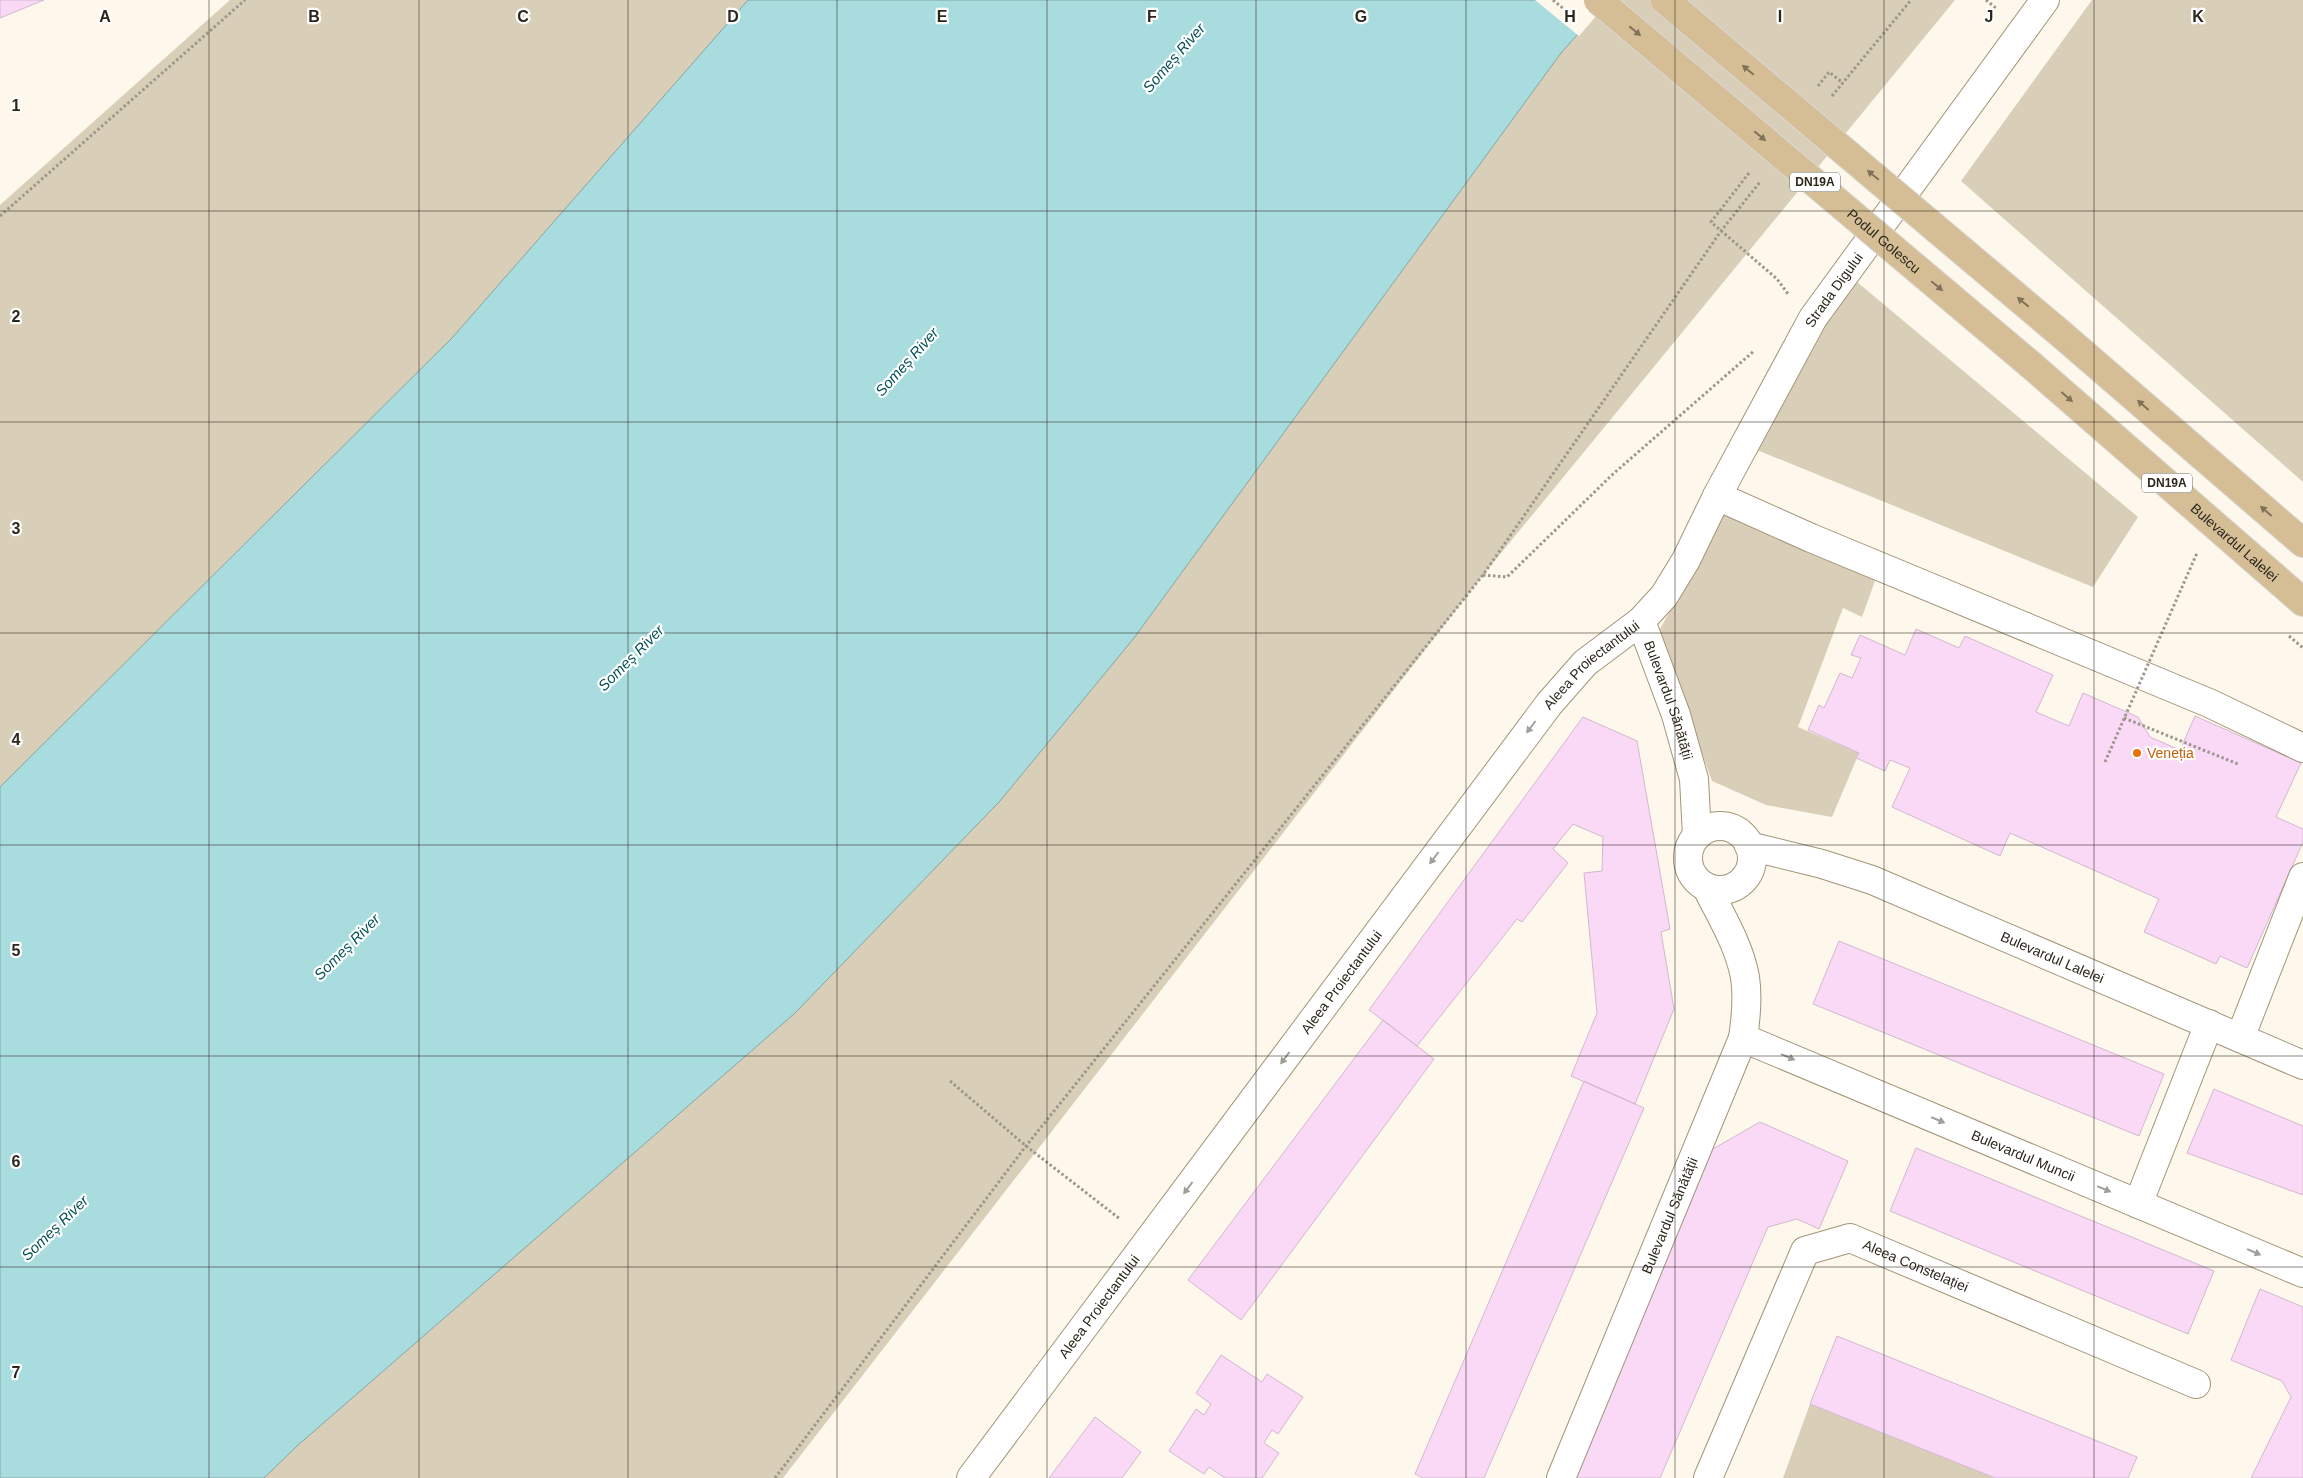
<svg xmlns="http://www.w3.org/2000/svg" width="2303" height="1478" font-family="Helvetica,sans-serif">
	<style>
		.green { fill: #d9ceb7 }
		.water { fill: #a9dcdf; stroke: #84a6a4 }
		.pier { fill: #fef8ec }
		.building { fill: #f9d9f6; stroke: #d2b8cf }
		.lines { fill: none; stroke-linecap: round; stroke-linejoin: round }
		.street-casing { stroke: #a29477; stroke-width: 30 }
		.primary-casing { stroke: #d9d8d6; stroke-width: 30 }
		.path { stroke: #9d978b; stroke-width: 3; stroke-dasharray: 2.5 2.5; stroke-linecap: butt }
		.street { stroke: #fff; stroke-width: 28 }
		.primary { stroke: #d5be96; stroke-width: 28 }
		.primary-bridge-casing { stroke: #d9d8d6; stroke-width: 30; stroke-linecap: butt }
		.path-bridge { stroke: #9d978b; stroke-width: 3; stroke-dasharray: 2.5 2.5; stroke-linecap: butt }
		.primary-bridge { stroke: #d5be96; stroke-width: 28 }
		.oneway { fill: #807258 }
		.oneway2 { fill: #a09e98 }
		.grid { fill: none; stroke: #2c271b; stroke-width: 1; stroke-opacity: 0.55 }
		.food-dot { fill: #e8710a; stroke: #fff; stroke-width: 2 }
		.labels { text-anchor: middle; stroke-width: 4.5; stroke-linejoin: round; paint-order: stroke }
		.shield { fill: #fff; stroke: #6b685f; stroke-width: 1 }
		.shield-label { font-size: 12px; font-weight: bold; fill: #2c271b }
		.street-label { font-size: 14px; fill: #2c271b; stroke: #fff }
		.food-label { font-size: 14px; fill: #c56008; stroke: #fff; text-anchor: start }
		.water-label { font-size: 15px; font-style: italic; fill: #045155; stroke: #fff }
		.grid-label { font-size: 16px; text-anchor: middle; font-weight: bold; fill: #2c271b; stroke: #fff; stroke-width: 4.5; stroke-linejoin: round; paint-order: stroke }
	</style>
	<rect width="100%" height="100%" fill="#fef8ec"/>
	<!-- green -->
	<path class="green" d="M 230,0 L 1955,0 L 1483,575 L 783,1478 L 0,1478 L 0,205 Z
		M 2092,0 L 2303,0 L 2303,482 L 1961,181 Z
		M 1857,282 L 2138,517 L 2093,587 L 1757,450 L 1825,326 Z
		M 1729,502 L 1880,567 L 1862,617 L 1843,608 L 1798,727 L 1859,753 L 1832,817 L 1766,805 L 1712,781 L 1659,631 Z
		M 1810,1404 L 1995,1478 L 1783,1478 Z"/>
	<!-- water -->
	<path class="water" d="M 748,0 L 1608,0 L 1561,53 L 1134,638 L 1000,801 L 795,1013 L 297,1446 L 264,1478 L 0,1478 L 0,787 L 452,338 Z"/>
	<!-- pier -->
	<path class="pier" d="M 1535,0 L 1610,0 L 1579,36 Z"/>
	<!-- building -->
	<path class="building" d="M 0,0 L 44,0 L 0,18 Z
		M 1916,629 L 1959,648 L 1965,636 L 2053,675 L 2036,712 L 2069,726 L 2083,693 L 2138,717 L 2150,737 L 2180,750 L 2195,716 L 2301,763 L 2276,817 L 2303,829 L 2303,842 L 2247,968 L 2220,956 L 2216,964 L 2144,932 L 2159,899 L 2010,833 L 2000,856 L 1892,807 L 1910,768 L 1890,760 L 1885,771 L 1856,758 L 1859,753 L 1808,730 L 1819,705 L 1824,708 L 1840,673 L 1852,678 L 1861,658 L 1851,655 L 1860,635 L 1905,655 Z
		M 1583,717 L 1637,741 L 1670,929 L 1661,932 L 1674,1009 L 1635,1104 L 1571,1076 L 1597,1013 L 1584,873 L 1602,871 L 1603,837 L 1573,824 L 1553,849 L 1568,863 L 1522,922 L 1517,919 L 1417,1046 L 1369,1010 Z
		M 1839,941 L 2164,1074 L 2139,1136 L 1813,1004 Z
		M 1383,1020 L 1434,1059 L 1241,1320 L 1188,1280 Z
		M 1584,1081 L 1644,1108 L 1484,1478 L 1423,1478 L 1415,1474 Z
		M 2214,1089 L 2303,1126 L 2303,1195 L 2187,1153 Z
		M 1760,1122 L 1848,1161 L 1819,1229 L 1797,1219 L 1768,1227 L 1660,1478 L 1570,1478 L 1711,1150 Z
		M 1916,1148 L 2214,1271 L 2188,1334 L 1890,1211 Z
		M 2260,1289 L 2303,1307 L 2303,1478 L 2251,1478 L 2291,1397 L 2282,1381 L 2231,1360 Z
		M 1837,1336 L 2137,1457 L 2128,1478 L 1995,1478 L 1810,1404 Z
		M 1221,1355 L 1262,1382 L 1267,1374 L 1303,1397 L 1278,1434 L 1272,1430 L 1264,1443 L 1279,1453 L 1262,1478 L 1225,1478 L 1209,1467 L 1204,1474 L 1169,1451 L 1196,1409 L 1204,1415 L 1211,1404 L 1196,1393 Z
		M 1095,1417 L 1141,1452 L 1122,1478 L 1049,1478 Z"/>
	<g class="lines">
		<defs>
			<g id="street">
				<path d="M 1717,496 L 1811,538 L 2209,703 L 2303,748"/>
				<path id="s1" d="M 1641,621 L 1676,715 L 1694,779 L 1697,836"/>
				<circle cx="1720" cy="858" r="32"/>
				<path id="s2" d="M 1749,846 L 1822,864 L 1872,880 L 2303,1065"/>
				<path id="s3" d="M 1743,1038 L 2303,1273"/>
				<path d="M 2240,1038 L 2303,877"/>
				<path d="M 2138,1204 L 2209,1024"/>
				<path id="s4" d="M 971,1478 L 1549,704 L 1585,663 L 1641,621 L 1664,596 L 1686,560 L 1717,496 L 1813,318 L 2045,0"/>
				<path id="s5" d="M 1561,1478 L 1743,1038 C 1746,1018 1748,997 1745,977 C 1739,945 1721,916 1707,888"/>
				<path id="s6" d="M 1708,1478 L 1805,1251 L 1850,1238 L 2196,1384"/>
			</g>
			<g id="primary">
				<path d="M 2061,334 L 2303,543"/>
				<path id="s7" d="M 2031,365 L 2303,602"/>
			</g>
		</defs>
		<!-- street casing -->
		<use href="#street" class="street-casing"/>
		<!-- primary casing -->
		<use href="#primary" class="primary-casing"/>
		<!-- path -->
		<path class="path" d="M 1986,0 L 1997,9
			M 1818,86 L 1829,72 L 1843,83
			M 1832,96 L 1911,0
			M 1749,173 L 1711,222 L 1777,279 L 1788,294
			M 0,216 L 245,0
			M 1483,575 L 1507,577 L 1613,474 L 1754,351
			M 2289,636 L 2303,648
			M 2124,718 L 2238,764
			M 950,1081 L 1026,1146 L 1120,1219
			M 775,1478 L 1026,1146 L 1483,575 L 1721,231 L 1760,182"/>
		<!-- street -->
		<use href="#street" class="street"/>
		<!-- primary -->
		<use href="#primary" class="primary"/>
		<defs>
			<g id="primary-bridge">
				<path id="s8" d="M 1598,0 L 2031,365"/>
				<path d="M 1665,0 L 2061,334"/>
			</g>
		</defs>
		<!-- primary-bridge casing -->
		<use href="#primary-bridge" class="primary-bridge-casing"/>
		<!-- path-bridge -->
		<path class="path-bridge" d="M 1553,0 L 1564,9
			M 2105,762 L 2197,553"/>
		<!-- primary-bridge -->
		<use href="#primary-bridge" class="primary-bridge"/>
	</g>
	<!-- one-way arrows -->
	<defs><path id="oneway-solid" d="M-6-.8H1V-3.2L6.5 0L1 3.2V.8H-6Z" transform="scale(1.25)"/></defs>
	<g class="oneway">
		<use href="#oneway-solid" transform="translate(1635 31) rotate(40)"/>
		<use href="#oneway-solid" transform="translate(1748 70) rotate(-140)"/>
		<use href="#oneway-solid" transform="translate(1760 136) rotate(40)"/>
		<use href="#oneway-solid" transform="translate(1873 175) rotate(-140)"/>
		<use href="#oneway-solid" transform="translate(1937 286) rotate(40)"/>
		<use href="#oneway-solid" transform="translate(2023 302) rotate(-140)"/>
		<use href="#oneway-solid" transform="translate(2067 397) rotate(41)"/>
		<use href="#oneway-solid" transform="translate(2143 405) rotate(-139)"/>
		<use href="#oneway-solid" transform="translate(2266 511) rotate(-139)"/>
	</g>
	<g class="oneway2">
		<use href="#oneway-solid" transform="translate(1531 727) rotate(127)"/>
		<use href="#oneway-solid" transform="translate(1434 858) rotate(127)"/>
		<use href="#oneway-solid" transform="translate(1788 1057) rotate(23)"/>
		<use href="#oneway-solid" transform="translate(1285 1058) rotate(127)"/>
		<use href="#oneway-solid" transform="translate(1938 1120) rotate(23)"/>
		<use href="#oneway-solid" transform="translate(1188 1188) rotate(127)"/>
		<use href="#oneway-solid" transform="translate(2104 1189) rotate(23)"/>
		<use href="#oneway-solid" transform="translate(2254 1252) rotate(23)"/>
	</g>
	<!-- grid -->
	<path class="grid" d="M 209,0 L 209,1478M 419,0 L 419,1478M 628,0 L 628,1478M 837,0 L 837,1478M 1047,0 L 1047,1478M 1256,0 L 1256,1478M 1466,0 L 1466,1478M 1675,0 L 1675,1478M 1884,0 L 1884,1478M 2094,0 L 2094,1478M 0,211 L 2303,211M 0,422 L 2303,422M 0,633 L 2303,633M 0,845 L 2303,845M 0,1056 L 2303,1056M 0,1267 L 2303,1267"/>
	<!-- markers -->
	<circle class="food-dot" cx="2137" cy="753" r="5"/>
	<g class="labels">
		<!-- shield labels -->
		<g class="shield">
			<rect x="1790" y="172.5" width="50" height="19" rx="4"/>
			<rect x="2142" y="473.5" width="50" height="19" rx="4"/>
		</g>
		<g class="shield-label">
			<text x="1815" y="186">DN19A</text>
			<text x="2167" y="487">DN19A</text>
		</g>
		<!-- street labels -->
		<g class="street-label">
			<text dy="5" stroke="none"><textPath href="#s8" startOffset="374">Podul Golescu</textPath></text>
			<text dy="5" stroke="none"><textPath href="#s4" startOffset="1475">Strada Digului</textPath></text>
			<text dy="5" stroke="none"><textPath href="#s7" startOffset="270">Bulevardul Lalelei</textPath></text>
			<text dy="5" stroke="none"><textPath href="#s4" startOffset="1024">Aleea Proiectantului</textPath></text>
			<text dy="5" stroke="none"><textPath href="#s1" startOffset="84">Bulevardul Sănătății</textPath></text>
			<text dy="5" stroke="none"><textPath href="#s2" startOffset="324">Bulevardul Lalelei</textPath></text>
			<text dy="5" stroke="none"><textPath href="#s4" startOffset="619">Aleea Proiectantului</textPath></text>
			<text dy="5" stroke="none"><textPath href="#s3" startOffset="304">Bulevardul Muncii</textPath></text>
			<text dy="5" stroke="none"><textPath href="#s5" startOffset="284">Bulevardul Sănătății</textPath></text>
			<text dy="5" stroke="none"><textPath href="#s6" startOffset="365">Aleea Constelației</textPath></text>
			<text dy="5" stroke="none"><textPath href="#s4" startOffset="214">Aleea Proiectantului</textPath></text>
		</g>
		<!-- food labels -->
		<g class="food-label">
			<text x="2147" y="758">Veneția</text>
		</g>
		<!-- water labels -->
		<g class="water-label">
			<text transform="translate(1174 58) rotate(-49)" y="5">Someș River</text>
			<text transform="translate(907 362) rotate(-48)" y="5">Someș River</text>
			<text transform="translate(631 658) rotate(-45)" y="5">Someș River</text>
			<text transform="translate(347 947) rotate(-45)" y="5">Someș River</text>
			<text transform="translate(55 1228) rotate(-44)" y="5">Someș River</text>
		</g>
	</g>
	<g class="grid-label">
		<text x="105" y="22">A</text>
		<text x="314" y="22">B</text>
		<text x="523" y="22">C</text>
		<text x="733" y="22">D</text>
		<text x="942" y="22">E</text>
		<text x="1152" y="22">F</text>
		<text x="1361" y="22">G</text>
		<text x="1570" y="22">H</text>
		<text x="1780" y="22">I</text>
		<text x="1989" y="22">J</text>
		<text x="2198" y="22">K</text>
		<text x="16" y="111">1</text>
		<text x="16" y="322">2</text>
		<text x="16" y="534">3</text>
		<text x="16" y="745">4</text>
		<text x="16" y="956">5</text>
		<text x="16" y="1167">6</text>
		<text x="16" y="1378">7</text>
	</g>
</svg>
